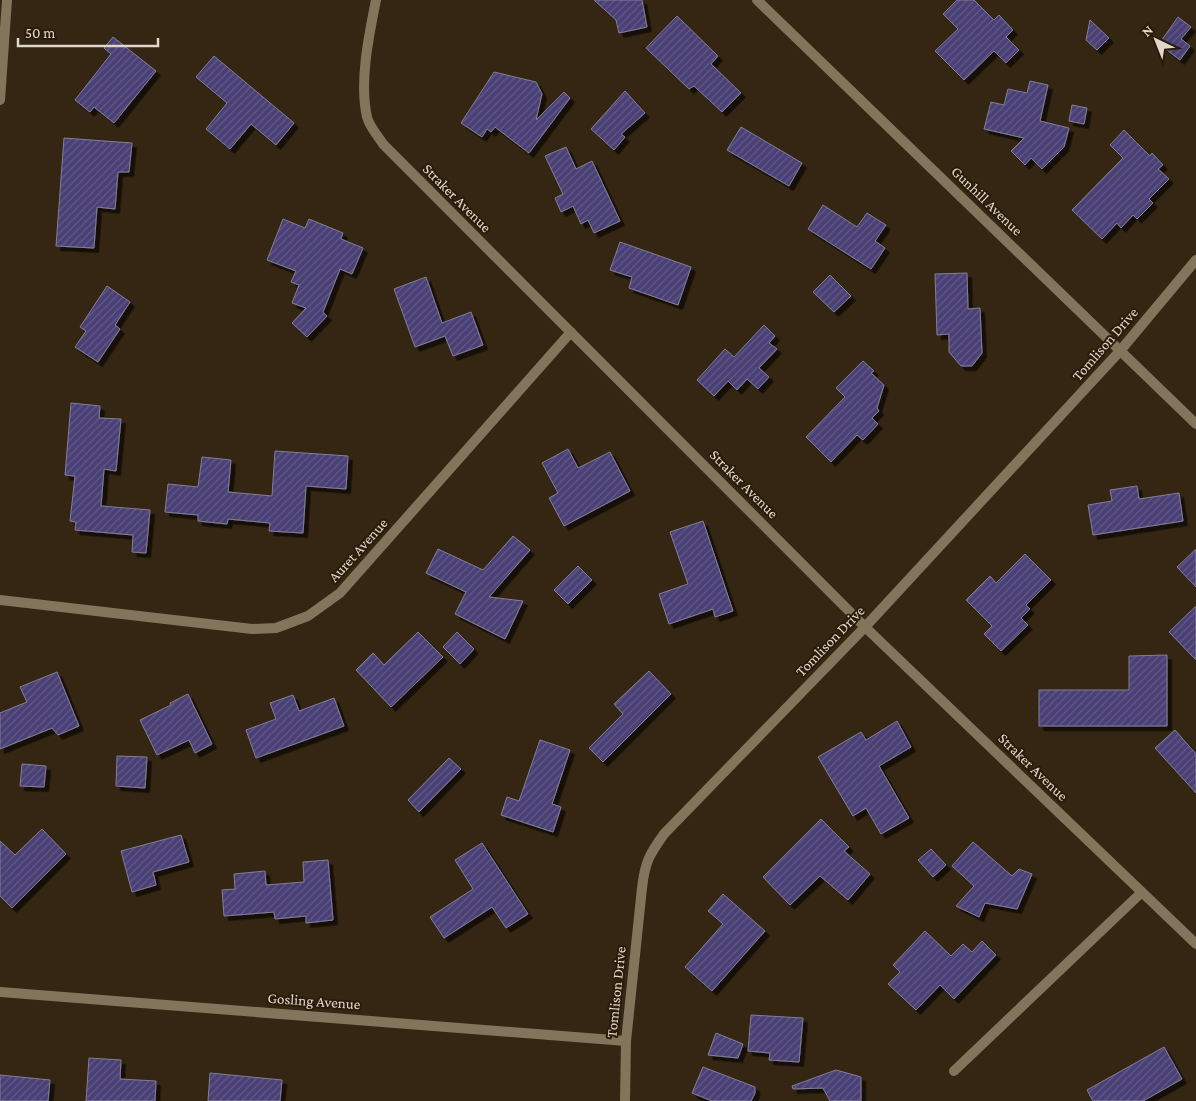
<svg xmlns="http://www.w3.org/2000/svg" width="1196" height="1101" font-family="'Crimson Pro',serif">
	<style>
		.building { fill: url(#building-hatch); stroke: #827f98; filter: url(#shadow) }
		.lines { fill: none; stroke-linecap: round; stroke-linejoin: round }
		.street { stroke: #82755c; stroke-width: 10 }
		.labels { text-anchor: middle; stroke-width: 4; stroke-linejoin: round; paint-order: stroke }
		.street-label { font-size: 15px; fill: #e0d7cc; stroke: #2a1c09 }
	</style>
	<defs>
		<pattern id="building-hatch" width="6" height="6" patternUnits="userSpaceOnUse" patternTransform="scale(1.25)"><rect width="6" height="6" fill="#493f75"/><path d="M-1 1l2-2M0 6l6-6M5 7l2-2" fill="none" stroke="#635a87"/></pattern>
		<filter id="shadow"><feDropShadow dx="4.5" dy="4.5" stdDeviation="0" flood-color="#0009"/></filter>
	</defs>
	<rect width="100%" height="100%" fill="#342613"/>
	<!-- building -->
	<path class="building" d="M 594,0 L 642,0 L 647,27 L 619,33 L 616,20 Z
		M 957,0 L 974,0 L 994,20 L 999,15 L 1013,30 L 1006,37 L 1019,50 L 1006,63 L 994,51 L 964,80 L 935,51 L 958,29 L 943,14 Z
		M 677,16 L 718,56 L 711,64 L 741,93 L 722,112 L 694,86 L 689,89 L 646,48 Z
		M 1178,17 L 1191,27 L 1181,39 L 1190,46 L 1180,60 L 1159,44 Z
		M 1090,20 L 1109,38 L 1097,50 L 1086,40 Z
		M 113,37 L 156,71 L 114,123 L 94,107 L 90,112 L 75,100 L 111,54 L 104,48 Z
		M 214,56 L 294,123 L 276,145 L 251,124 L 230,149 L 206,129 L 227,103 L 196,77 Z
		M 494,72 L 536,82 L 542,94 L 536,120 L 564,92 L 570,98 L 529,153 L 495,127 L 491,132 L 487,129 L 482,137 L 461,123 Z
		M 1030,81 L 1048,85 L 1040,121 L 1069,128 L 1064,147 L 1042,169 L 1031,158 L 1025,165 L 1011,151 L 1024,138 L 984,129 L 991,102 L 1004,105 L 1008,89 L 1027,93 Z
		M 625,91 L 645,113 L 621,134 L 625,137 L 614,150 L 591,129 Z
		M 1072,105 L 1087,108 L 1084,124 L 1069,121 Z
		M 741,127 L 802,163 L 789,186 L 727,150 Z
		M 1124,130 L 1150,156 L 1152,153 L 1163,165 L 1158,169 L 1169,179 L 1149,199 L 1153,203 L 1137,219 L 1133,215 L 1121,228 L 1117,223 L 1102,239 L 1072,210 L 1123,158 L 1110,145 Z
		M 64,138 L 132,143 L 129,172 L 118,172 L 115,209 L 97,207 L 94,248 L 56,246 Z
		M 566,147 L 576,169 L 592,161 L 620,221 L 594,233 L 588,220 L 581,224 L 573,206 L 561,212 L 555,198 L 563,194 L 545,156 Z
		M 823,205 L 857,227 L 867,213 L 886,225 L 875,241 L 885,248 L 871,269 L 808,229 Z
		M 283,219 L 305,228 L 309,219 L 343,233 L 341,239 L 363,248 L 352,274 L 340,269 L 323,312 L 327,316 L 307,337 L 292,323 L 306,308 L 292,303 L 299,285 L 291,282 L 296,271 L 267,260 Z
		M 620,242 L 691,267 L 678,305 L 629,288 L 632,277 L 610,270 Z
		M 967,273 L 968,309 L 980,308 L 982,353 L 972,366 L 961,366 L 949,352 L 949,334 L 937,335 L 935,274 Z
		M 830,275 L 851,296 L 834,312 L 813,292 Z
		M 426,277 L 442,323 L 471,312 L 483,345 L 453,356 L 445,336 L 415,347 L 394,289 Z
		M 107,286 L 130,302 L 115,325 L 120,329 L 98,362 L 75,347 L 86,331 L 80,327 Z
		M 764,325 L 775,336 L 769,343 L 777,349 L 759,368 L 769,377 L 758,389 L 747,379 L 737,390 L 728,381 L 714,396 L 697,380 L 725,349 L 734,357 Z
		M 863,361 L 874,371 L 871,373 L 884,385 L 877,408 L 879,411 L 872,418 L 878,424 L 863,440 L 857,435 L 831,462 L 806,437 L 845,397 L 836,388 Z
		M 71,403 L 100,406 L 99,418 L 121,419 L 116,471 L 104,469 L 101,506 L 150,510 L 146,553 L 132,552 L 133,535 L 75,530 L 76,522 L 70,521 L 75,476 L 65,475 Z
		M 568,449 L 578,468 L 610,452 L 630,491 L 564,526 L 549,498 L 558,493 L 542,463 Z
		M 275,451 L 348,456 L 346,489 L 306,486 L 303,533 L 269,531 L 270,523 L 228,519 L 227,524 L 198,521 L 198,515 L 165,512 L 168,484 L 198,487 L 202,457 L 231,460 L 228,492 L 272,496 Z
		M 1137,486 L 1139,499 L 1179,493 L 1183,521 L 1093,535 L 1088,505 L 1112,501 L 1110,490 Z
		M 703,521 L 733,611 L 715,617 L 713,609 L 669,624 L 659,594 L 688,584 L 670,532 Z
		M 513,536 L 530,550 L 489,597 L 523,601 L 505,639 L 455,614 L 466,592 L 426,573 L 438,549 L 483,570 Z
		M 1196,549 L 1196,587 L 1177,567 Z
		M 1025,554 L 1051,580 L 1026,605 L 1030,609 L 1021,618 L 1028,625 L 1001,651 L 984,634 L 992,626 L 966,600 L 990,576 L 996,583 Z
		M 578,566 L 592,580 L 568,604 L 554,590 Z
		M 1196,606 L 1196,660 L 1169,632 Z
		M 418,632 L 443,657 L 391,707 L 356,670 L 373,653 L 384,665 Z
		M 457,632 L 474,649 L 460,664 L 443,647 Z
		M 1167,655 L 1167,726 L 1039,726 L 1039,690 L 1129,690 L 1129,656 Z
		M 649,671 L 671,694 L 603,762 L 589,748 L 623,714 L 614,704 Z
		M 57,672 L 79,726 L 58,735 L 52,728 L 0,749 L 0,713 L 27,702 L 20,687 Z
		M 188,694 L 212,744 L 195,753 L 189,740 L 157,755 L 140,720 L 171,705 L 170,703 Z
		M 293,695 L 299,711 L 334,698 L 344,726 L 256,758 L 246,730 L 276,719 L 270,703 Z
		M 897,721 L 911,747 L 879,766 L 909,818 L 881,834 L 866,808 L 853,816 L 818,757 L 861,732 L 866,740 Z
		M 1175,730 L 1196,754 L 1196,793 L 1155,748 Z
		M 540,740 L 570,750 L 552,804 L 561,807 L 553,832 L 501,815 L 507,797 L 519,801 Z
		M 117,756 L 147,757 L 145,788 L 116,786 Z
		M 449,758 L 461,769 L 419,812 L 408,800 Z
		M 22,764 L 46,766 L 44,787 L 20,786 Z
		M 821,819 L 849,847 L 844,851 L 870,874 L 848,900 L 820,876 L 790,905 L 763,877 Z
		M 42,829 L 66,854 L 12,908 L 0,896 L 0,841 L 15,855 Z
		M 181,835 L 189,862 L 153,872 L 156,885 L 132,892 L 121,851 Z
		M 973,842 L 1012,876 L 1019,869 L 1032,874 L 1017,909 L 985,903 L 979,917 L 956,906 L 974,886 L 952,866 Z
		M 482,843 L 528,914 L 506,928 L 492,907 L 444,938 L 430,917 L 473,889 L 455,860 Z
		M 931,849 L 946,865 L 933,877 L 918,860 Z
		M 328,860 L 333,920 L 306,923 L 306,916 L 275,919 L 274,912 L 224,916 L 222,890 L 235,889 L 234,874 L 265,871 L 266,885 L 304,882 L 303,862 Z
		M 723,894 L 765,931 L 712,991 L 685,967 L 723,924 L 708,911 Z
		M 925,931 L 951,956 L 963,944 L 972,952 L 982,941 L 996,955 L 954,999 L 940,985 L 916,1010 L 888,984 L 900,972 L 893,965 Z
		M 751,1015 L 803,1018 L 799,1062 L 769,1060 L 770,1053 L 748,1051 Z
		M 716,1033 L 743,1044 L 738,1058 L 708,1055 Z
		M 1164,1047 L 1182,1079 L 1143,1101 L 1093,1101 L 1087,1090 Z
		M 89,1058 L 121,1060 L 120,1079 L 156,1081 L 155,1101 L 86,1101 Z
		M 703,1067 L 755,1087 L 755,1093 L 751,1101 L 712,1101 L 692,1093 Z
		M 836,1070 L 861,1077 L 861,1101 L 830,1101 L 823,1088 L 793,1089 L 792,1086 Z
		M 210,1073 L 282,1080 L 280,1101 L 208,1101 Z
		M 0,1075 L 50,1080 L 48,1101 L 0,1101 Z"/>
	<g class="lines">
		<!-- street -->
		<path class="street" d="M 376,0 C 369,35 359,82 367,117 C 369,126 378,136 383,144 L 865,627 L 1196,944
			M 757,0 L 1196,424
			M 0,100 L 7,0
			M 0,600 L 252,629 L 276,628 L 308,616 L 340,593 L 571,332
			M 0,992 L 626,1041
			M 954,1071 L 1142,892
			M 625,1101 L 626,1041 L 642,888 C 645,862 649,855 664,834 L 865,627 L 1120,351 L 1196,260"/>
	</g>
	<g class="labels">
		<!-- street labels -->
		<g class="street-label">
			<text transform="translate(457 198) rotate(45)" y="5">Straker Avenue</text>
			<text transform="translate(987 201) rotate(44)" y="5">Gunhill Avenue</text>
			<text transform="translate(1105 344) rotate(-49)" y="5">Tomlison Drive</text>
			<text transform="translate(744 484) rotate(45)" y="5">Straker Avenue</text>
			<text transform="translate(358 550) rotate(-48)" y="5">Auret Avenue</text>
			<text transform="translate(830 641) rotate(-46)" y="5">Tomlison Drive</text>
			<text transform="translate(1033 767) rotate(44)" y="5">Straker Avenue</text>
			<text transform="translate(616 992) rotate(-84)" y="5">Tomlison Drive</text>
			<text transform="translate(314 1001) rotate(4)" y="5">Gosling Avenue</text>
		</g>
	</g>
	<!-- north arrow -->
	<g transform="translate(1156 40) rotate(317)" stroke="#2a1c09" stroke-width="4" paint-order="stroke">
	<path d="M0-4L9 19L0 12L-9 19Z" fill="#e0d7cc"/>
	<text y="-8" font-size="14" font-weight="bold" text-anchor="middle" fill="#e0d7cc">N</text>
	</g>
	<!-- scale -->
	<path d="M18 38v8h140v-8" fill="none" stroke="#e0d7cc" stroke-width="2.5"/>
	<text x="25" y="38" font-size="15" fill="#e0d7cc" stroke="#2a1c09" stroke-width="4" paint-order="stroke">50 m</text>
</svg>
